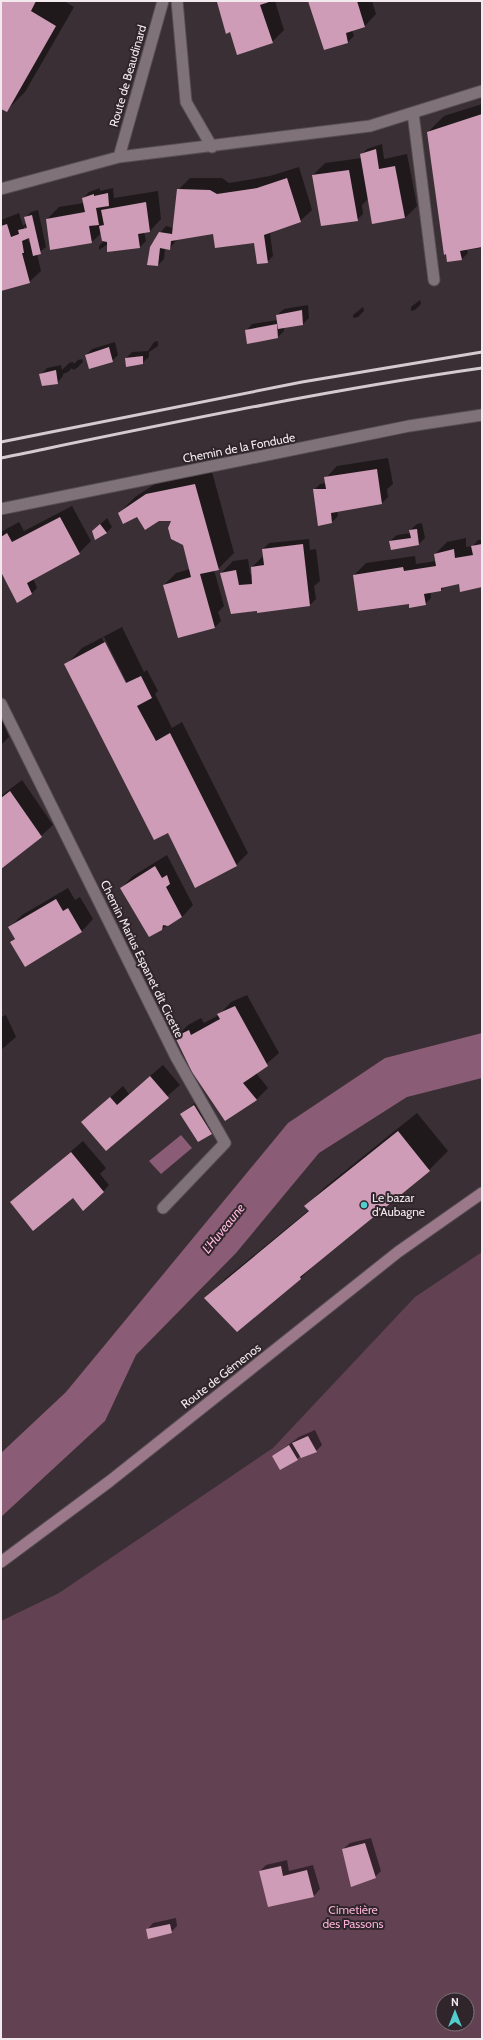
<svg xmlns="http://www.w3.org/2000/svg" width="483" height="2040" font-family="Cabin,sans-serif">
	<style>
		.green { fill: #624153; fill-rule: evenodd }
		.water { fill: #8a5c75 }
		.shadow { fill: #0007; fill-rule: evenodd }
		.building { fill: #ce9cb6 }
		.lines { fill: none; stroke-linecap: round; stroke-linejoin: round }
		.service-casing { stroke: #574e53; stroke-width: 13 }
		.minor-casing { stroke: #574e53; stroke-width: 13 }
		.tertiary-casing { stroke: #574e53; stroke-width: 13 }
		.secondary-casing { stroke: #574e53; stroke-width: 13 }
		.service { stroke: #7f7278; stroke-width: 11 }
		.minor { stroke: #7f7278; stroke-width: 11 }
		.tertiary { stroke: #7f7278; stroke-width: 11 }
		.secondary { stroke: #9b798a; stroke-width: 11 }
		.rail { stroke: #d3cbcf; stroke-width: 3 }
		.poi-dot { fill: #52cdce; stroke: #2f252a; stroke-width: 1.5 }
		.labels { text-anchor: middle; stroke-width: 4; stroke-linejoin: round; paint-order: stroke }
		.street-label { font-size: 12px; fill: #f2eaee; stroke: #2f252a }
		.poi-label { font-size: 12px; fill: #f2eaee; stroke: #2f252a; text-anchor: start }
		.park-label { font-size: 12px; fill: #f9afd7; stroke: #2f252a }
		.water-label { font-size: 13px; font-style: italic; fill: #ffb5dc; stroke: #2f252a }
	</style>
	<rect width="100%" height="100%" fill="#3a2f34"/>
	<!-- green -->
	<path class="green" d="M 482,1252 L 482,2039 L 1,2039 L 1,1621 L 59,1593 L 273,1448 L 415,1297 ZM 443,2000 L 467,2000 L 467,2024 L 443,2024 Z"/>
	<!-- water -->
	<path class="water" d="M 482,1033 L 482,1078 L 407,1097 L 319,1153 L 236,1253 L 136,1355 L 105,1421 L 1,1517 L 1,1453 L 66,1392 L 288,1123 L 385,1058 Z
		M 181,1135 L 192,1148 L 161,1174 L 149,1161 Z"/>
	<!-- shadow -->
	<path class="shadow" d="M 1,1 L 64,1 L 74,7 L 25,92 L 6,111 L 1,108 Z
		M 219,1 L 275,1 L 284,30 L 272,42 L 231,31 L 227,33 Z
		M 309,1 L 372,1 L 376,14 L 365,26 L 352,30 L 354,36 L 348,42 L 325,49 Z
		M 482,104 L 482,248 L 467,250 L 468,253 L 462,259 L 428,132 L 444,116 Z
		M 382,144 L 384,159 L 407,154 L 417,206 L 405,218 L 373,223 L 368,199 L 362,205 L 363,214 L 357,220 L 313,175 L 325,163 L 362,158 L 361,155 L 367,149 Z
		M 299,167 L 312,210 L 300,221 L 274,230 L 270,234 L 273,256 L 267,262 L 255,243 L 214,232 L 176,239 L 175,242 L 169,249 L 165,248 L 164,259 L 158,265 L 160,233 L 166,226 L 173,228 L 178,190 L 190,178 L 222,178 L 229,183 L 270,176 Z
		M 100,188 L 100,191 L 113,188 L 114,198 L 158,191 L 161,219 L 150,231 L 144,232 L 146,241 L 140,247 L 108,244 L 99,250 L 99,246 L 103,242 L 101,233 L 92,242 L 47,219 L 59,207 L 84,203 L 83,198 L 89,192 Z
		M 38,210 L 46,247 L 37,254 L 41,271 L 29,282 L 1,290 L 1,220 L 19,213 L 23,226 L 27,223 L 25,218 L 31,212 ZM 32,226 L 24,229 L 24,227 ZM 30,237 L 31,242 L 29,243 L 28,238 Z
		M 420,300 L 421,304 L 415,310 L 411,311 L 411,307 Z
		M 308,305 L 309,318 L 303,324 L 284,327 L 284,331 L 278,337 L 248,343 L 246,331 L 252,324 L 278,320 L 277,315 L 284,309 Z
		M 363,307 L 364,311 L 358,317 L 353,318 L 353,315 Z
		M 158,341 L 158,346 L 149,352 L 149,357 L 142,363 L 126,358 L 132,352 L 148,351 L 154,342 Z
		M 115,342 L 118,355 L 112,361 L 86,355 L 92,349 Z
		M 82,359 L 83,362 L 77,368 L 73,370 L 72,368 L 68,372 L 63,374 L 63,376 L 57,383 L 41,374 L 47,368 L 61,365 L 62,370 L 69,363 L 73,362 L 74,364 L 78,360 Z
		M 388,458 L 393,484 L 387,489 L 388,497 L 382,503 L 337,511 L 338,516 L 332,522 L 314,490 L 320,484 L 327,483 L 326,478 L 337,466 Z
		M 211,468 L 234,553 L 218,569 L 214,570 L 224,606 L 218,612 L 221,621 L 215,627 L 179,637 L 164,585 L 176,573 L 190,569 L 184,544 L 172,520 L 119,513 L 135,497 L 164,478 Z
		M 72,506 L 91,541 L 79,553 L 33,578 L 37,588 L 31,594 L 1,570 L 1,532 L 19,522 L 24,531 Z
		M 107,518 L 112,527 L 106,533 L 93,531 Z
		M 422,523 L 425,538 L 419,544 L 390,541 L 397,535 L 411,533 L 410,530 L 417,524 Z
		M 466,538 L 466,547 L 473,546 L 478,540 L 482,540 L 482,586 L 460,583 L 445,586 L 441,590 L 430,591 L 431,598 L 425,604 L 410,603 L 354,575 L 366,563 L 415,556 L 416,564 L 437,561 L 435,554 L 447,542 Z
		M 309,539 L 310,550 L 316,549 L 320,581 L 314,586 L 316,599 L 310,605 L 258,612 L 221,573 L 233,561 L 248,559 L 250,574 L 253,574 L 252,567 L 264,555 L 263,549 L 269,543 Z
		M 122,627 L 144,672 L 147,670 L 158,691 L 155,694 L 172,728 L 182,722 L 248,853 L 236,865 L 168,831 L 66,665 L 82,648 ZM 104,637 L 138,705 L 136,706 L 102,638 Z
		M 1,716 L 9,737 L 1,745 Z
		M 22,780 L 53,825 L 41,836 L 1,867 L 1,796 Z
		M 167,855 L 193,905 L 182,917 L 161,929 L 121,888 L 133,876 Z
		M 68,888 L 75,900 L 80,897 L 93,919 L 82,931 L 25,965 L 11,942 L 15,938 L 10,927 L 22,915 Z
		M 247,995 L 279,1053 L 256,1073 L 268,1088 L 256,1100 L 176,1037 L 188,1025 L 201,1018 L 204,1023 L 219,1015 L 231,1002 Z
		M 6,1015 L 16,1037 L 1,1050 L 1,1017 Z
		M 163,1065 L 180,1085 L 106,1150 L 83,1122 L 123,1086 L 129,1094 Z
		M 200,1099 L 217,1127 L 211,1133 L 181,1114 Z
		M 417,1113 L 448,1151 L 429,1170 L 320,1259 L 301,1278 L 206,1298 L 225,1279 L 309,1210 L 306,1206 L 324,1188 Z
		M 83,1141 L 106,1168 L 100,1174 L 109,1185 L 103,1192 L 73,1197 L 12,1202 Z
		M 315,1430 L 322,1445 L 316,1451 L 300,1456 L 297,1459 L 273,1456 L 299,1437 Z
		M 371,1838 L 381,1871 L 375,1877 L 343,1849 L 350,1843 Z
		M 287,1860 L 289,1871 L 313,1865 L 320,1889 L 314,1896 L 260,1871 L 266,1865 Z
		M 176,1918 L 177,1926 L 171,1932 L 147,1930 L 153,1923 Z"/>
	<!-- building -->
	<path class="building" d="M 1,1 L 36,1 L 31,11 L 56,26 L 7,112 L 1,109 Z
		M 272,1 L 260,5 L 273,43 L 237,55 L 230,32 L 226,34 L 217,2 Z
		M 308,1 L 357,1 L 365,27 L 346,33 L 348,43 L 324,50 Z
		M 482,114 L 482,247 L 460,251 L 462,260 L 447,262 L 446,254 L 444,255 L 427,132 Z
		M 376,149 L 379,169 L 395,166 L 405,218 L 372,224 L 360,154 Z
		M 349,170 L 358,221 L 321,226 L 312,175 Z
		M 287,178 L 301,222 L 264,235 L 268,263 L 257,264 L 254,243 L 215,248 L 213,234 L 171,241 L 170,250 L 160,248 L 158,266 L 147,265 L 150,247 L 159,232 L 172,234 L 177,189 L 210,190 L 217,194 L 257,188 Z
		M 108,193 L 109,206 L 96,208 L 99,225 L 89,226 L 92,243 L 50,250 L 46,219 L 85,212 L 82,198 L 94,194 L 94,196 Z
		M 146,202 L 150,232 L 138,234 L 140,248 L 107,252 L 107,242 L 102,241 L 99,226 L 104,225 L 101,210 Z
		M 32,215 L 41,254 L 33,256 L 29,238 L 22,241 L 24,253 L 22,253 L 30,283 L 1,291 L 1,226 L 7,224 L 11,237 L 19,234 L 18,230 L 27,228 L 24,217 Z
		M 302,310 L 303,325 L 278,329 L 276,315 Z
		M 277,324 L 278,338 L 247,344 L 245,330 Z
		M 109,347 L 113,362 L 89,369 L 85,355 Z
		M 143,356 L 143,364 L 126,367 L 125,358 Z
		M 56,370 L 58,384 L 42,386 L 39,374 Z
		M 377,469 L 382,504 L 331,513 L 332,523 L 318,526 L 313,489 L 326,489 L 324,477 Z
		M 195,484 L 219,570 L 200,574 L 215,628 L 178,638 L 163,585 L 191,577 L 183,545 L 171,539 L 168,528 L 171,521 L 159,521 L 145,530 L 137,517 L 123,524 L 118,513 L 146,494 Z
		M 60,517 L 80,554 L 27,583 L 32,594 L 17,603 L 1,572 L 1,537 L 7,533 L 12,542 Z
		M 100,524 L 107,533 L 95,540 L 92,531 Z
		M 417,529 L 419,545 L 391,550 L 389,541 L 411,538 L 409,530 Z
		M 303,544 L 310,606 L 257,613 L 257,611 L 231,614 L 220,573 L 236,570 L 239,585 L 252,584 L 251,567 L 264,565 L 262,549 Z
		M 482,544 L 482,587 L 460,592 L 459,584 L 441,588 L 441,591 L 424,594 L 426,605 L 409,608 L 409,604 L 358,611 L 353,575 L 403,567 L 404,571 L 436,566 L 434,554 L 454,549 L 455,558 L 473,555 L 471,546 Z
		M 105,642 L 126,683 L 141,676 L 152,698 L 137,706 L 156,741 L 170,733 L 237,866 L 195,888 L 168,833 L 154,840 L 64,664 Z
		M 10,791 L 42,837 L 1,869 L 1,798 Z
		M 155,866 L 162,878 L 167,875 L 170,884 L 166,887 L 182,917 L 168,926 L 163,925 L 162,930 L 149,937 L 120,888 Z
		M 56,899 L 63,911 L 68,908 L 82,932 L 25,967 L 10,942 L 15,939 L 8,927 Z
		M 235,1006 L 268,1066 L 243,1083 L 257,1100 L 225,1121 L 192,1072 L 175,1037 L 189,1030 L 191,1035 L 220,1019 L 217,1014 Z
		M 150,1076 L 169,1098 L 106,1151 L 81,1122 L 110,1097 L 117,1105 Z
		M 194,1105 L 212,1134 L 198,1142 L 180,1114 Z
		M 398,1131 L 430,1171 L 300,1277 L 301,1279 L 237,1332 L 204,1298 L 309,1211 L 304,1206 Z
		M 71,1152 L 104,1192 L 83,1211 L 73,1198 L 33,1231 L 10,1202 Z
		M 308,1436 L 317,1452 L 301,1458 L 292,1443 Z
		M 289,1445 L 298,1460 L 280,1470 L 272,1456 Z
		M 365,1843 L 376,1878 L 351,1887 L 342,1849 Z
		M 281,1866 L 283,1876 L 307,1870 L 314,1897 L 268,1907 L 259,1871 Z
		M 170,1924 L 172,1933 L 148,1939 L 146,1929 Z"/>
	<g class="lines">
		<defs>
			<path id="service" d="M 413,113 L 434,280"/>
			<path id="minor" d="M 1,509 L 409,426 L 482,415
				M 1,704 L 176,1057 L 225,1143 L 163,1208"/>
			<path id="tertiary" d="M 177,1 L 186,102 L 212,147
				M 119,157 L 163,1
				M 1,189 L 119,157 L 370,126 L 482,91"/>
			<path id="secondary" d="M 1,1562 L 110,1481 L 398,1252 L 482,1193"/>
		</defs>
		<!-- service casing -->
		<use href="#service" class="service-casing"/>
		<!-- minor casing -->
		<use href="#minor" class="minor-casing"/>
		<!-- tertiary casing -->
		<use href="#tertiary" class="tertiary-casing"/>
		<!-- secondary casing -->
		<use href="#secondary" class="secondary-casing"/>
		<!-- service -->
		<use href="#service" class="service"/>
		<!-- minor -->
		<use href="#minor" class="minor"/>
		<!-- tertiary -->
		<use href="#tertiary" class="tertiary"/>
		<!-- secondary -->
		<use href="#secondary" class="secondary"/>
		<!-- rail -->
		<path class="rail" d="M 1,442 L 302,382 L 482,352
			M 1,458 C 161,425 320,391 482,368"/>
	</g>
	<!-- markers -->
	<circle class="poi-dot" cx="364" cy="1205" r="4"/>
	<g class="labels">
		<!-- street labels -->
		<g class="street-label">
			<text transform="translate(128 76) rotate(-74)" y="4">Route de Beaudinard</text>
			<text transform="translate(239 448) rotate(-11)" y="4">Chemin de la Fondude</text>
			<text transform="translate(142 959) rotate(64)" y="4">Chemin Marius Espanet dit Cicette</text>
			<text transform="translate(221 1376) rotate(-38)" y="4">Route de Gémenos</text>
		</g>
		<!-- poi labels -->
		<g class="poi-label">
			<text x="372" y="1202">Le bazar<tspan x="372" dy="14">d'Aubagne</tspan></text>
		</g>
		<!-- park labels -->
		<g class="park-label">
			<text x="353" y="1914">Cimetière<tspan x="353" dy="14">des Passons</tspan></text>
		</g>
		<!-- water labels -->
		<g class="water-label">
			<text transform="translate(223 1228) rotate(-51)" y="5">L'Huveaune</text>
		</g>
	</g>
	<!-- border -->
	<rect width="483" height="2040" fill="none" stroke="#f2eaee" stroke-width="4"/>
	<!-- north arrow -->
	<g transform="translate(455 2012)"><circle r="19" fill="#2f252a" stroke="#7d7478"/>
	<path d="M0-3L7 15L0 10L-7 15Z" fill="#52cdce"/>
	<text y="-6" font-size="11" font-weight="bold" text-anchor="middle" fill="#f2eaee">N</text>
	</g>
</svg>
